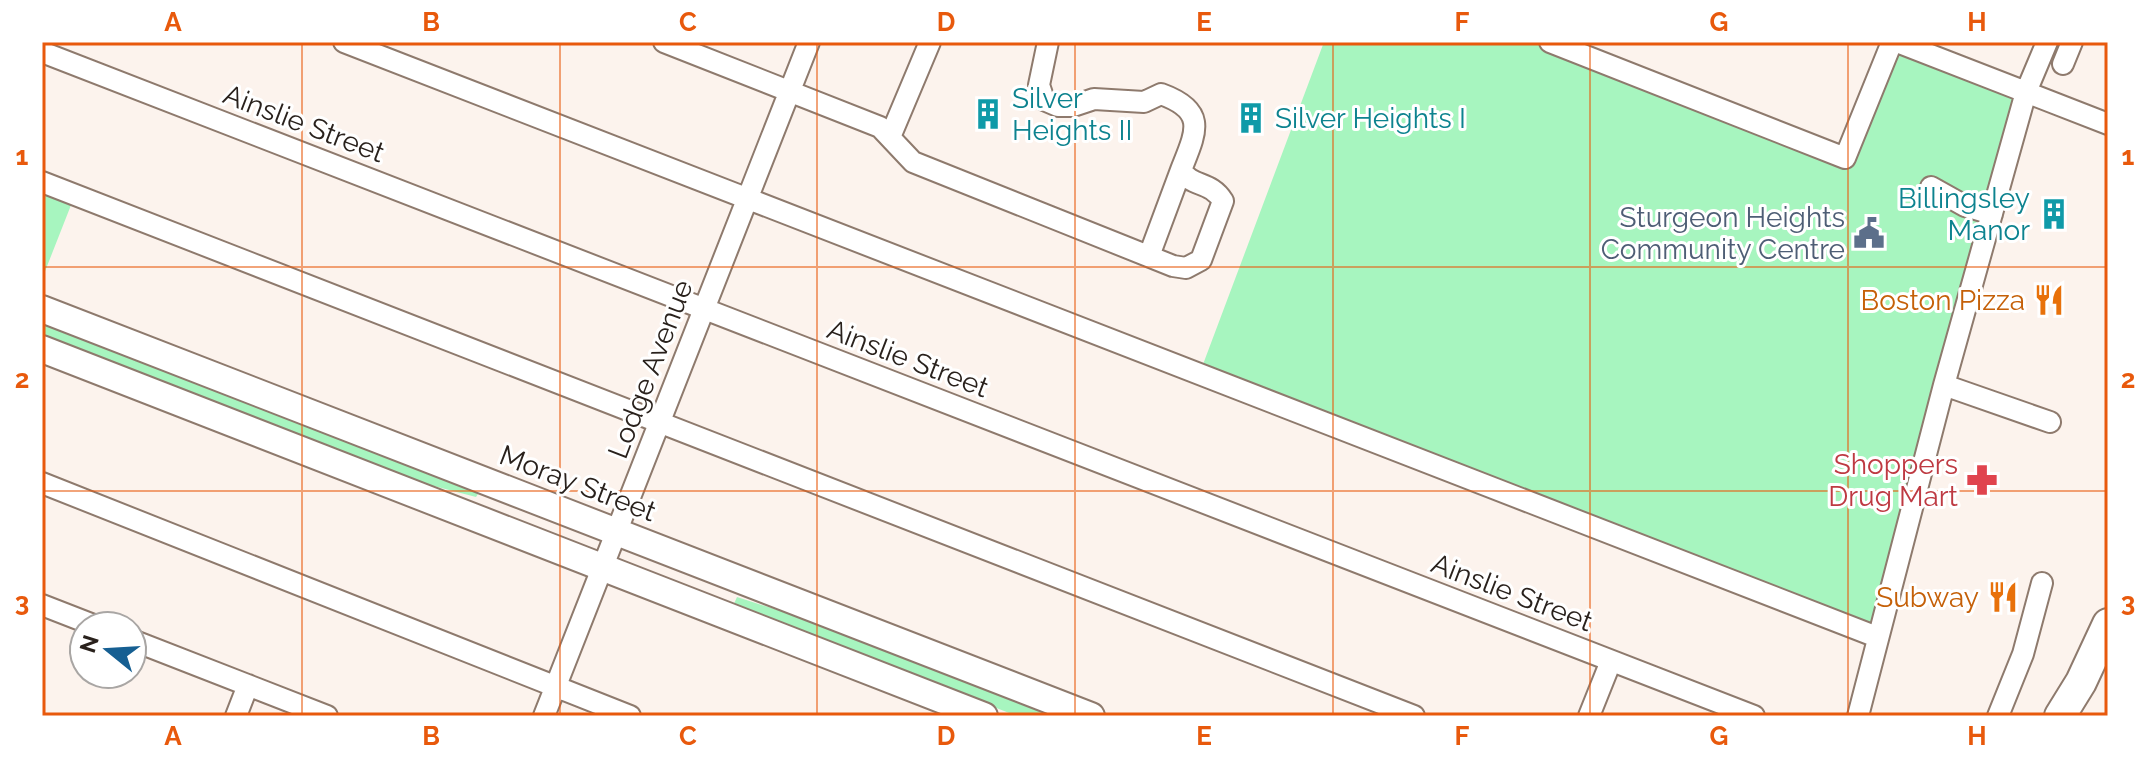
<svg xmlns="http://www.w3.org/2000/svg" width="2150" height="758" font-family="Raleway,sans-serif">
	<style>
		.green { fill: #a7f5bf }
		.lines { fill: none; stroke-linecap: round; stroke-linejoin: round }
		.minor-casing { stroke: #8e7a6d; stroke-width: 24 }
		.major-casing { stroke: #8e7a6d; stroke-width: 30 }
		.highway-casing { stroke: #8e7a6d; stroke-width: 34 }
		.minor { stroke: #fff; stroke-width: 20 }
		.major { stroke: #fff; stroke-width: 26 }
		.highway { stroke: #fff; stroke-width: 30 }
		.grid { fill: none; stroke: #e8590c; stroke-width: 2; stroke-opacity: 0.55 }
		.labels { text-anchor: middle; stroke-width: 6; stroke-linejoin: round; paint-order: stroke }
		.culture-label { font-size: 28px; fill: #0d838f; stroke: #fff; text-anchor: start }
		.street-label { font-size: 28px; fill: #29211c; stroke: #fff }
		.service-label { font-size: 28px; fill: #4e5e75; stroke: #fff; text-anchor: end }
		.food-label { font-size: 28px; fill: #c56008; stroke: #fff; text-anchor: end }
		.health-label { font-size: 28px; fill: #be3a42; stroke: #fff; text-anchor: end }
		.neatline { fill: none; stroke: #e8590c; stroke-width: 3 }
		.grid-label { font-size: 26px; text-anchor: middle; font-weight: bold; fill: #e8590c }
	</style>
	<rect width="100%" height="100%" fill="#fcf3ed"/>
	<!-- green -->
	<path class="green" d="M 1324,42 L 1550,42 L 1845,157 L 1892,42 L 2026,92 L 1877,637 L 1199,375 Z
		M 42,188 L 73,200 L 42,279 Z
		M 42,321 L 480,491 L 476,497 L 407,479 L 42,336 Z
		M 737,597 L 809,620 L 1056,716 L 1017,716 L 733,606 Z"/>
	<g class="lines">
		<defs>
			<path id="minor" d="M 344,42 L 1877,637
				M 664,42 L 880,127 L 913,162 L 1173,266 L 1186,268 L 1201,260 L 1223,201 C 1210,180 1192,188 1181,170 C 1196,132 1208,111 1161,94 L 1144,102 L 1094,99 L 1073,106 L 1058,106 L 1044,100 L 1039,85 L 1048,42
				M 1550,42 L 1845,158 L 1892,42
				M 1897,42 L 2108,124
				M 42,52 L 1754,716
				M 2063,64 L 2072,42
				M 890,137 L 930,42
				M 42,182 L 1414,716
				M 1931,187 L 1965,206 L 1992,214
				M 1149,256 L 1181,170
				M 1944,385 L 2050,422
				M 42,483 L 630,716
				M 42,605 L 96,626
				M 132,640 L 327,716
				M 236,716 L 248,685
				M 544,716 L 809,42
				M 1589,716 L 1611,661
				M 1858,716 L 1944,385 L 2026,92 L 2047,42
				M 1998,716 L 2023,654 L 2042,583"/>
			<path id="major" d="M 42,309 L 1091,716
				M 42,349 L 984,716"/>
			<path id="highway" d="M 2060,716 L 2081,682 L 2108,624"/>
		</defs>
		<!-- minor casing -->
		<use href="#minor" class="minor-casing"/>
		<!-- major casing -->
		<use href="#major" class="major-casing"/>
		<!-- highway casing -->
		<use href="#highway" class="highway-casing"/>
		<!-- minor -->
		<use href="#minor" class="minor"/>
		<!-- major -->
		<use href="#major" class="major"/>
		<!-- highway -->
		<use href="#highway" class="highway"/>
	</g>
	<!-- grid -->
	<path class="grid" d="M 302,42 L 302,716M 560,42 L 560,716M 817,42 L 817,716M 1075,42 L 1075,716M 1333,42 L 1333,716M 1590,42 L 1590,716M 1848,42 L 1848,716M 42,267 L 2108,267M 42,491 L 2108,491"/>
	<!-- icons -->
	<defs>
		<symbol id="building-bare" viewBox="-9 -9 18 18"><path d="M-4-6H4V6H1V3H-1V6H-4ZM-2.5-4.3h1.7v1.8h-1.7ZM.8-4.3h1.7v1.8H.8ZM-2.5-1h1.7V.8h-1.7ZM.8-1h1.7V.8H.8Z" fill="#0f9aa8" stroke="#fff" stroke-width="2.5" paint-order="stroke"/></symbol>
		<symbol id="civic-bare" viewBox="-9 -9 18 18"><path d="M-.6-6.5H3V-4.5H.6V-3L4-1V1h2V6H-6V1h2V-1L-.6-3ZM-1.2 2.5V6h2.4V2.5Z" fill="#5c6f8a" stroke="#fff" stroke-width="2.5" paint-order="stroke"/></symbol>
		<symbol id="restaurant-bare" viewBox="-9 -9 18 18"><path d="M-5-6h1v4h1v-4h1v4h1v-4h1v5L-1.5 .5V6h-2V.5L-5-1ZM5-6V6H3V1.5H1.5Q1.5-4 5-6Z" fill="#e8710a" stroke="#fff" stroke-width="2.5" paint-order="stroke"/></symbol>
		<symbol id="pharmacy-bare" viewBox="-9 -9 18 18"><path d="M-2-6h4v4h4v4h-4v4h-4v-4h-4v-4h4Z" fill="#e0444e" stroke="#fff" stroke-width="2.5" paint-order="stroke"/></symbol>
	</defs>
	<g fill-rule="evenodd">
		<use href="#building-bare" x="966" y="92" width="44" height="44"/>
		<use href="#building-bare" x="1229" y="96" width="44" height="44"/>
		<use href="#building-bare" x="2032" y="192" width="44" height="44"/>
		<use href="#civic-bare" x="1847" y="211" width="44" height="44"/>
		<use href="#restaurant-bare" x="2027" y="278" width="44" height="44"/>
		<use href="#pharmacy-bare" x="1960" y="458" width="44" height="44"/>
		<use href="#restaurant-bare" x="1981" y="575" width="44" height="44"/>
	</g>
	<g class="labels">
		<!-- culture labels -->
		<g class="culture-label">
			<text x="1012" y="108">Silver<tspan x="1012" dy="32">Heights II</tspan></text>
			<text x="1275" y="128">Silver Heights I</text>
			<text x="2030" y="208" text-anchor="end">Billingsley<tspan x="2030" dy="32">Manor</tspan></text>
		</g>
		<!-- street labels -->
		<g class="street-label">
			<text transform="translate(304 123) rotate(21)" y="10">Ainslie Street</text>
			<text transform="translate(908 358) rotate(21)" y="10">Ainslie Street</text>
			<text transform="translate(650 369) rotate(-69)" y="10">Lodge Avenue</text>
			<text transform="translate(578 483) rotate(21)" y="10">Moray Street</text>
			<text transform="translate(1512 592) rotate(21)" y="10">Ainslie Street</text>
		</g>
		<!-- service labels -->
		<g class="service-label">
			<text x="1845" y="227">Sturgeon Heights<tspan x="1845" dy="32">Community Centre</tspan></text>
		</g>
		<!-- food labels -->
		<g class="food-label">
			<text x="2025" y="310">Boston Pizza</text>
			<text x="1979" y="607">Subway</text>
		</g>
		<!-- health labels -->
		<g class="health-label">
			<text x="1958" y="474">Shoppers<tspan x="1958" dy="32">Drug Mart</tspan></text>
		</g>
	</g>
	<!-- border -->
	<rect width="2150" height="758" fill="none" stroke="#ffffff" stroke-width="88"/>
	<!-- north arrow -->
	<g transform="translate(108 650) rotate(288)"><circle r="38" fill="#ffffff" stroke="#a9a6a4" stroke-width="2"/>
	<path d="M0-6L14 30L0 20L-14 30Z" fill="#165f92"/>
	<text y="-12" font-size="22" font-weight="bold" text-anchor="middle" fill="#29211c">N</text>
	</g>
	<rect x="44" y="44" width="2062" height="670" class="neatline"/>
	<g class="grid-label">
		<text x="173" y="31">A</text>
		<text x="431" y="31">B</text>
		<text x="688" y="31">C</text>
		<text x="946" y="31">D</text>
		<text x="1204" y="31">E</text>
		<text x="1462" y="31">F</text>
		<text x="1719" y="31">G</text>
		<text x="1977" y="31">H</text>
		<text x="22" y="165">1</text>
		<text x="2128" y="165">1</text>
		<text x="22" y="388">2</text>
		<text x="2128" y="388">2</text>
		<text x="22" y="611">3</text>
		<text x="2128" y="611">3</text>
		<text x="173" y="745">A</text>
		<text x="431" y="745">B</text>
		<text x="688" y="745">C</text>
		<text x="946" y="745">D</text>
		<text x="1204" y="745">E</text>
		<text x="1462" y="745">F</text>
		<text x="1719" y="745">G</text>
		<text x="1977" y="745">H</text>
	</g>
</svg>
